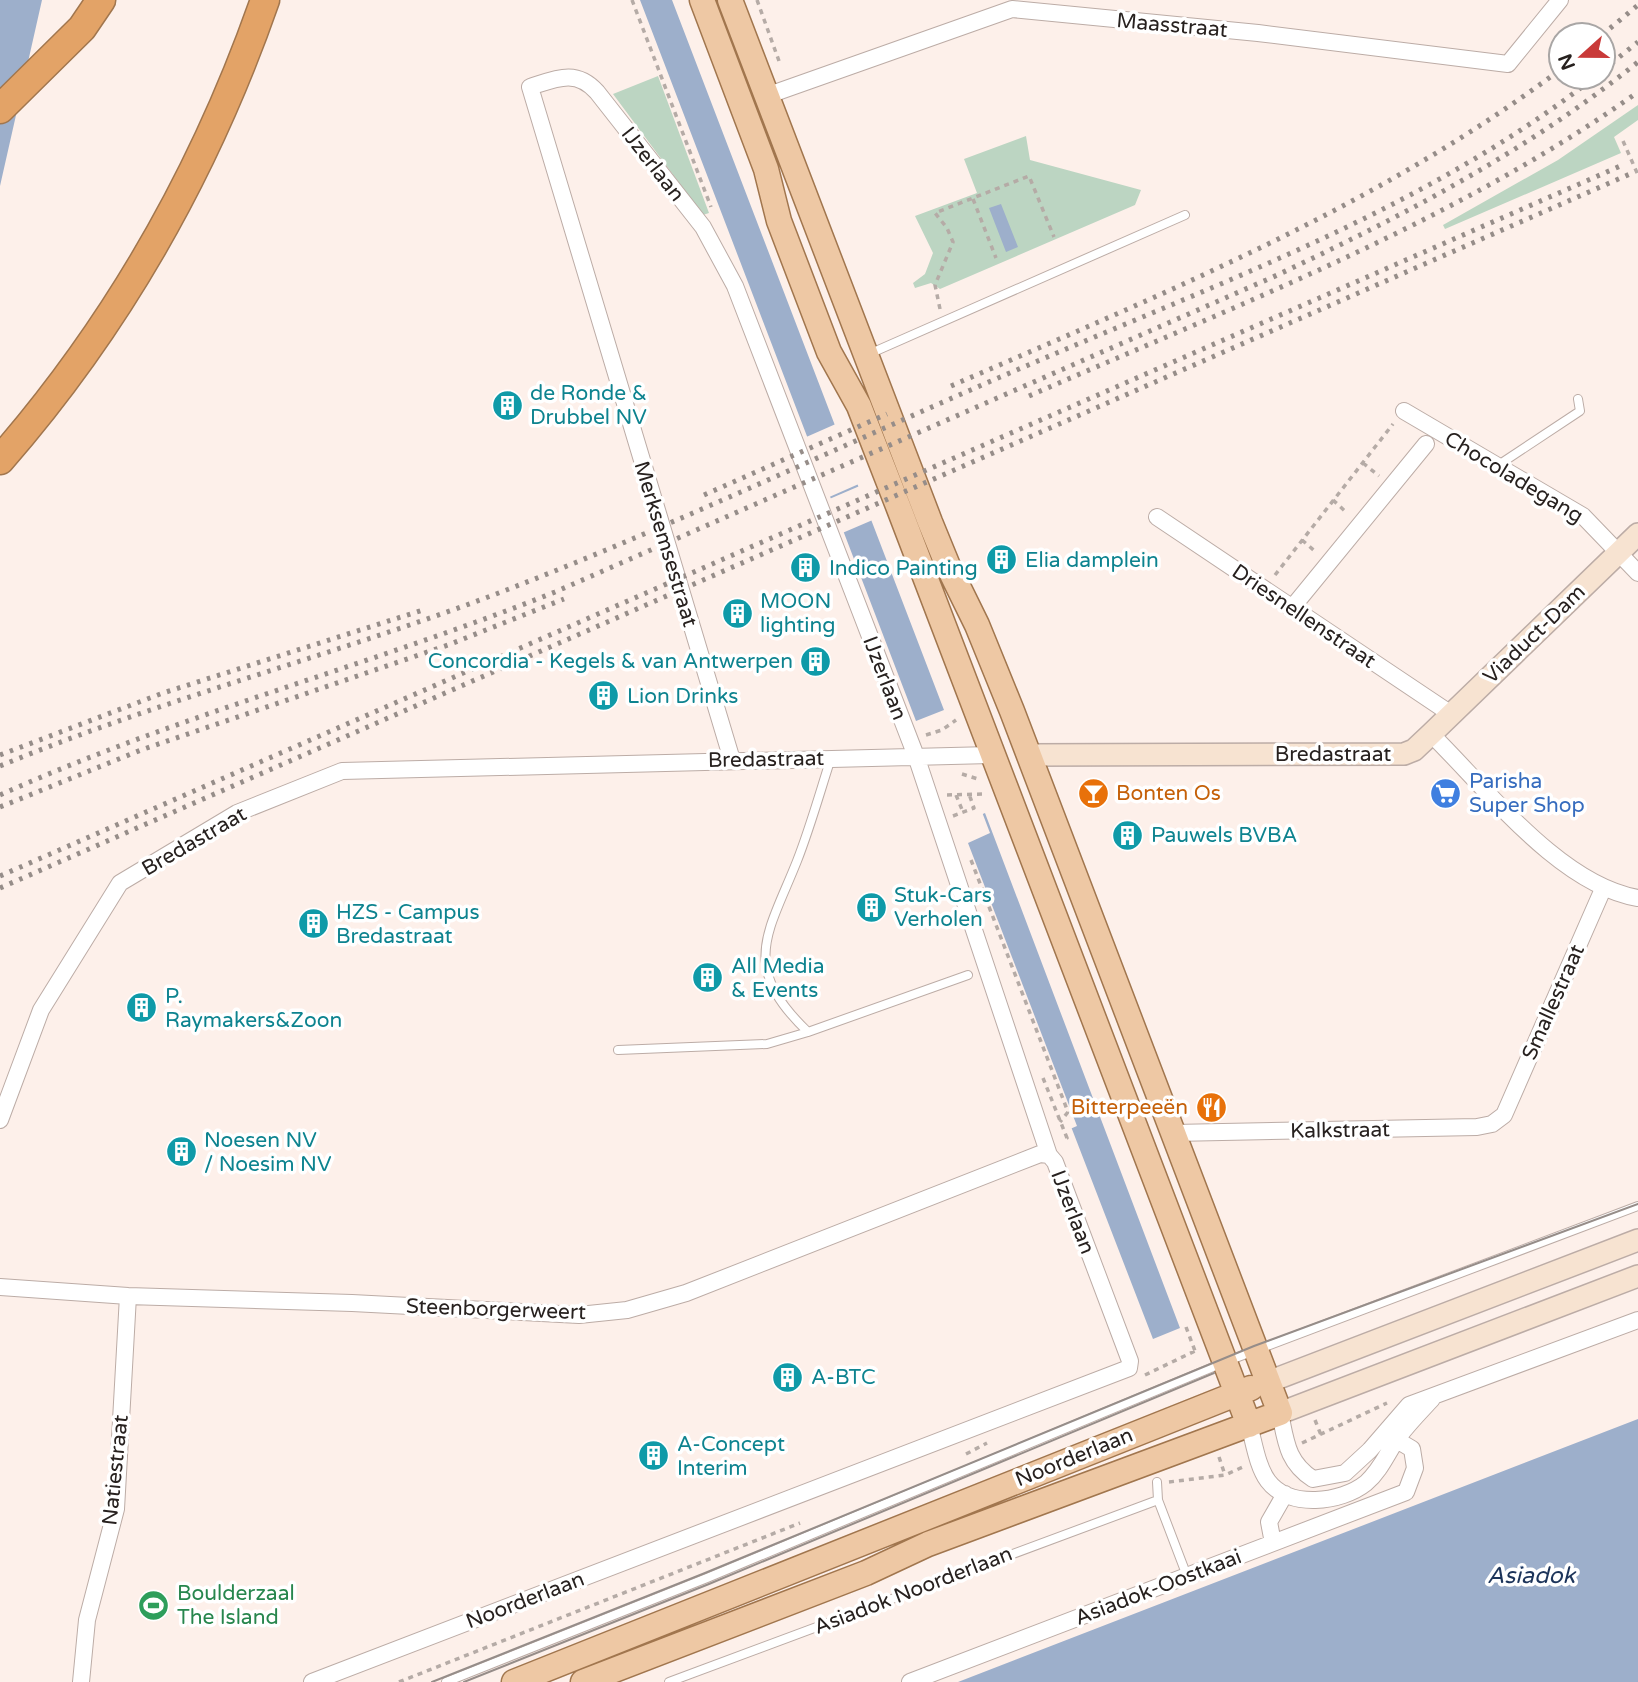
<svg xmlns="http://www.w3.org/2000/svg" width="1638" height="1682" font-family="'Varela Round',sans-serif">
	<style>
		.green { fill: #bcd5c2 }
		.water { fill: #9dafcb }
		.pier { fill: #fdf0ea }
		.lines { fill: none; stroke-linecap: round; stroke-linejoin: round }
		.lane-casing { stroke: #bcaca6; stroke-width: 10 }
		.street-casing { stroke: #bcaca6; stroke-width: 18 }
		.secondary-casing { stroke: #bcaca6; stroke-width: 24 }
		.primary-casing { stroke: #a1764e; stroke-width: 27 }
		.highway-casing { stroke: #a1764e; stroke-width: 31 }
		.path { stroke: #b5aba6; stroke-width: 3.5; stroke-dasharray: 5 5; stroke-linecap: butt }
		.lane { stroke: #fff; stroke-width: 8 }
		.street { stroke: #fff; stroke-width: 16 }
		.secondary { stroke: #f7e3d1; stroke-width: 21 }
		.primary { stroke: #eec8a4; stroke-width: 24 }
		.highway { stroke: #e3a367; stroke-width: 28 }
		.tram { stroke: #968d89; stroke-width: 2 }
		.rail { stroke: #968d89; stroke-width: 5; stroke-dasharray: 3.5 7; stroke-linecap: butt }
		.labels { text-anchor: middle; stroke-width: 7; stroke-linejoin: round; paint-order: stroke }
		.street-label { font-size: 21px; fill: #27211f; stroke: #fff }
		.culture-label { font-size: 21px; fill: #0d838f; stroke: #fff; text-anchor: start }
		.shop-label { font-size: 21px; fill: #366cbe; stroke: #fff; text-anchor: start }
		.food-label { font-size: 21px; fill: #c56008; stroke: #fff; text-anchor: start }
		.leisure-label { font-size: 21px; fill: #27864d; stroke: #fff; text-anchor: start }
		.water-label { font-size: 23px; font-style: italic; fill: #1c345a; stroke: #fff }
	</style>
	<rect width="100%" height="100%" fill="#fdf0ea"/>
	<!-- green -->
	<path class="green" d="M 658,76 L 709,213 L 703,215 L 613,94 Z
		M 1638,105 L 1638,120 L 1614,137 L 1621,153 L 1445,229 L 1443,225 L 1558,160 Z
		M 1026,136 L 1030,160 L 1141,190 L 1135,205 L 940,289 L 931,283 L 915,288 L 913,283 L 925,274 L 933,253 L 915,216 L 977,193 L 964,159 Z"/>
	<!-- water -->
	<path class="water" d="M 0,0 L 42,0 L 0,186 Z
		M 640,0 L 672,0 L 944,710 L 916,721 Z
		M 1001,204 L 1018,247 L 1006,252 L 989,208 Z
		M 985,813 L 1180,1328 L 1153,1339 L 955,826 Z
		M 1638,1419 L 1638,1682 L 958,1682 Z"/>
	<!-- pier -->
	<path class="pier" d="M 838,423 L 861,483 L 827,498 L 804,438 Z
		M 862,485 L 875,519 L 840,534 L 827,500 Z
		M 982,812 L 990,833 L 968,843 L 1077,1126 L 1070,1129 L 952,827 L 953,823 Z"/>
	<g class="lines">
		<defs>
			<path id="lane" d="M 869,354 L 1185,215
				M 1497,466 L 1580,411 L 1578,399
				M 831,758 C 820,792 810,828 797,861 C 768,934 739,966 808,1032 L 968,975
				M 618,1050 L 767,1044 L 808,1032
				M 1157,1482 L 1158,1500 L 1187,1576
				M 446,1682 L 707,1578 L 1225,1362 L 1638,1206
				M 669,1682 L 1158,1500"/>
			<path id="street" d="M 766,96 L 1012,9 L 1258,33 L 1508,64 L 1560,0
				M 1404,411 L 1583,516 L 1638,573
				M 1157,517 L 1451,714
				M 1291,609 L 1426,444
				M 1431,734 C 1487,789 1560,885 1638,898
				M 0,1120 L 41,1010 L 120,883 L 237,813 L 342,771 L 991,755
				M 1173,1133 L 1477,1127 L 1492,1124 L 1504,1115 L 1603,889
				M 0,1287 L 128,1296 L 352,1303 L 579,1315 L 627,1310 L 686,1293 L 1040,1154 L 1049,1155
				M 1280,1413 C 1286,1442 1287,1462 1313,1479 L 1345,1473 L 1370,1450 L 1409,1405 L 1638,1320
				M 1249,1425 C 1254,1442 1257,1466 1268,1481 C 1289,1509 1341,1503 1366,1483 C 1380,1471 1387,1454 1397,1439 C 1407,1425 1420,1412 1432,1399
				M 1273,1543 L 1269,1522 L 1285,1494
				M 81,1682 L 87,1620 L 116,1509 L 128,1296
				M 312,1682 L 1129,1368 L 1130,1361 L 1055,1162 L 1049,1155 L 916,756 L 735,286 L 703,227 L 597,92 C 576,68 555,79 530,87 L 732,760
				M 910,1682 L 1406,1492 L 1415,1468 L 1412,1449 L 1385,1433"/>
			<path id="secondary" d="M 1029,755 L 1404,754 L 1414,750 L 1431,734 L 1638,534
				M 1268,1382 L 1638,1240
				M 1280,1413 L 1638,1276"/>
			<path id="primary" d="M 702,0 L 766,169 L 779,221 L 829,352 L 859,406 L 898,506 L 1249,1425
				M 514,1682 L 1251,1388
				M 583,1682 L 866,1573 L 928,1544 L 1280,1413 L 1012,711 L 977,625 L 948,566 L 930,522 L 730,0"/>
			<path id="highway" d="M 0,109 L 82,28 L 101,0
				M 0,460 C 118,325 206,169 265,0"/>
		</defs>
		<!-- lane casing -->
		<use href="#lane" class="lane-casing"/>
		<!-- street casing -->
		<use href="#street" class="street-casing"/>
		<!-- secondary casing -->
		<use href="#secondary" class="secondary-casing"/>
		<!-- primary casing -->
		<use href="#primary" class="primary-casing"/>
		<!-- highway casing -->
		<use href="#highway" class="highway-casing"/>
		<!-- path -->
		<path class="path" d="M 632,0 L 711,207
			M 757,0 L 779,61
			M 1623,141 L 1638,175
			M 973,199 L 996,258
			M 940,309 L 935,285 L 953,242 L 947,228 L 935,213 L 1029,176 L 1054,237
			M 1363,463 L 1379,476
			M 1333,500 L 1347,513
			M 1302,540 L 1317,553
			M 1275,575 L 1393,424
			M 926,735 L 942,730 L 956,720
			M 962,774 L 978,779
			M 947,795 L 985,794
			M 956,795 L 963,812
			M 953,816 L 974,808 L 969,794
			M 971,860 L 1068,1112 L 1060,1122
			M 1043,1078 L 1067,1138 L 1062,1140
			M 1186,1327 L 1195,1351
			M 1145,1375 L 1195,1351
			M 1315,1420 L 1321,1435
			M 1302,1443 L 1387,1403
			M 966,1454 L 987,1443
			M 1219,1457 L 1225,1475
			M 1169,1482 L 1225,1475 L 1243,1467
			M 399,1682 L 800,1523"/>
		<!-- lane -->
		<use href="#lane" class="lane"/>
		<!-- street -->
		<use href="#street" class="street"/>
		<!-- secondary -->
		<use href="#secondary" class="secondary"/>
		<!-- primary -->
		<use href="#primary" class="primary"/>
		<!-- highway -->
		<use href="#highway" class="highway"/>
		<!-- tram -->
		<path class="tram" d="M 432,1682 L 705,1573 L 1254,1346 L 1638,1204
			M 464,1682 L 709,1584 L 1214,1373"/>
		<!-- rail -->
		<path class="rail" d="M 1602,35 L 1638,5
			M 1603,70 L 1638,42
			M 951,386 C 1162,294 1376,208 1561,69
			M 1029,396 C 1237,305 1452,224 1638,92
			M 704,495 L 887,414
			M 0,755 L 163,693 L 426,609
			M 0,766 C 162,699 332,656 496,594 C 687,521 871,431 1059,352 C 1243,274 1435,202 1595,77
			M 0,795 C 180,714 372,665 555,592 L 1273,277 C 1403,216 1526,152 1638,62
			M 0,807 L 141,750 L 448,645 L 564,599
			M 0,876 L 1625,164
			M 0,888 L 1630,174"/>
	</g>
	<!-- icons -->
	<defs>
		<symbol id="building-disc" viewBox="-11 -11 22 22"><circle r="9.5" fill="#0f9aa8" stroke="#fff"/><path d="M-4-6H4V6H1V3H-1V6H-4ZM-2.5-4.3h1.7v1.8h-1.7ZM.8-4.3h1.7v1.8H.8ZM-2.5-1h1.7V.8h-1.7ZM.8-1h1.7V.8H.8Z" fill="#fff"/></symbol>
		<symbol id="bar-disc" viewBox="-11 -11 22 22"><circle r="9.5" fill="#e8710a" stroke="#fff"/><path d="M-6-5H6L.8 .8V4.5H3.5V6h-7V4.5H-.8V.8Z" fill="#fff"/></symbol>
		<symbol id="supermarket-disc" viewBox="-11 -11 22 22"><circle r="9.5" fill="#3f7fe0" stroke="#fff"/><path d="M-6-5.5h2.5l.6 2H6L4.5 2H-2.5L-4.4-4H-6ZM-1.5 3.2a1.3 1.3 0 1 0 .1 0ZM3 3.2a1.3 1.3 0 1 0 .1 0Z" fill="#fff"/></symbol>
		<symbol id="restaurant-disc" viewBox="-11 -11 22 22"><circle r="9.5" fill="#e8710a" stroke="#fff"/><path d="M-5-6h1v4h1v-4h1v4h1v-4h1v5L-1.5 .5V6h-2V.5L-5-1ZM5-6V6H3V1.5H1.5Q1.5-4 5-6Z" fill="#fff"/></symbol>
		<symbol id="stadium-disc" viewBox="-11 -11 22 22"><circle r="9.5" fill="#2e9e5b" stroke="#fff"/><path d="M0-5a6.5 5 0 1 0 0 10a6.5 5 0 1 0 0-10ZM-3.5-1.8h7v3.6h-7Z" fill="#fff"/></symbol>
	</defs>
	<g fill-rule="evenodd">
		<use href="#building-disc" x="490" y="388" width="35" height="35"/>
		<use href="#building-disc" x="984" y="542" width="35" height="35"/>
		<use href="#building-disc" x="788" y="550" width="35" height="35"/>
		<use href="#building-disc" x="720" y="596" width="35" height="35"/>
		<use href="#building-disc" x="798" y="644" width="35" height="35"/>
		<use href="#building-disc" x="586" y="678" width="35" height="35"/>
		<use href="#bar-disc" x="1076" y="776" width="35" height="35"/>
		<use href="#supermarket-disc" x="1428" y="776" width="35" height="35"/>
		<use href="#building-disc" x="1110" y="818" width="35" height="35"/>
		<use href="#building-disc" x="854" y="890" width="35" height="35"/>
		<use href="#building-disc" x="296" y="906" width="35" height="35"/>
		<use href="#building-disc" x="690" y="960" width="35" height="35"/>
		<use href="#building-disc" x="124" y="990" width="35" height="35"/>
		<use href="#restaurant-disc" x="1194" y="1090" width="35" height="35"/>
		<use href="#building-disc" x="164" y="1134" width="35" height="35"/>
		<use href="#building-disc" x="770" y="1360" width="35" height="35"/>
		<use href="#building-disc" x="636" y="1438" width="35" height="35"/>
		<use href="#stadium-disc" x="136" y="1588" width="35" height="35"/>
	</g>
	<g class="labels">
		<!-- street labels -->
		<g class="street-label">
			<text transform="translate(1172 25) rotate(5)" y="7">Maasstraat</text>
			<text transform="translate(653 164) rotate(52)" y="7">IJzerlaan</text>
			<text transform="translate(1514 477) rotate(31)" y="7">Chocoladegang</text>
			<text transform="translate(666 544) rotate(73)" y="7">Merksemsestraat</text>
			<text transform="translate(1304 616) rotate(34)" y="7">Driesnellenstraat</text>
			<text transform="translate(1534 634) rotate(-44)" y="7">Viaduct-Dam</text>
			<text transform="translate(885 678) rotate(69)" y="7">IJzerlaan</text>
			<text x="1333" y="761">Bredastraat</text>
			<text transform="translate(766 759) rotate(-1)" y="7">Bredastraat</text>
			<text transform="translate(194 841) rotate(-30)" y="7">Bredastraat</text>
			<text transform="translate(1553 1002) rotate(-66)" y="7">Smallestraat</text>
			<text transform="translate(1340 1130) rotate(-1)" y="7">Kalkstraat</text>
			<text transform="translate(1073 1212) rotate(69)" y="7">IJzerlaan</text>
			<text transform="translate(496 1309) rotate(2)" y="7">Steenborgerweert</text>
			<text transform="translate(1074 1457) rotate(-22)" y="7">Noorderlaan</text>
			<text transform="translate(115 1470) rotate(-84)" y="7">Natiestraat</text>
			<text transform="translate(1158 1587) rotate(-21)" y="7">Asiadok-Oostkaai</text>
			<text transform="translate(913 1590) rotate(-21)" y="7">Asiadok Noorderlaan</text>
			<text transform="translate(525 1600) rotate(-21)" y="7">Noorderlaan</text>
		</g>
		<!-- culture labels -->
		<g class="culture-label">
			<text x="530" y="400">de Ronde &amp;<tspan x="530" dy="24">Drubbel NV</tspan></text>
			<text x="1025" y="567">Elia damplein</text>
			<text x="829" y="575">Indico Painting</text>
			<text x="760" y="608">MOON<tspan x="760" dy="24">lighting</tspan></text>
			<text x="793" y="668" text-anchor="end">Concordia - Kegels &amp; van Antwerpen</text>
			<text x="627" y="703">Lion Drinks</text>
			<text x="1151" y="842">Pauwels BVBA</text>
			<text x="894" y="902">Stuk-Cars<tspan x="894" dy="24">Verholen</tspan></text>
			<text x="336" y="919">HZS - Campus<tspan x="336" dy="24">Bredastraat</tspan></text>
			<text x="731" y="973">All Media<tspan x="731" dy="24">&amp; Events</tspan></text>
			<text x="165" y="1003">P.<tspan x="165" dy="24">Raymakers&amp;Zoon</tspan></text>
			<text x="204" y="1147">Noesen NV<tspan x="204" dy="24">/ Noesim NV</tspan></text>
			<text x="811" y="1384">A-BTC</text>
			<text x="677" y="1451">A-Concept<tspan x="677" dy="24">Interim</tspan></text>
		</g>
		<!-- shop labels -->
		<g class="shop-label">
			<text x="1469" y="788">Parisha<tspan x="1469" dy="24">Super Shop</tspan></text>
		</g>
		<!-- food labels -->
		<g class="food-label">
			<text x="1116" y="800">Bonten Os</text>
			<text x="1188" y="1114" text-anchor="end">Bitterpeeën</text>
		</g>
		<!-- leisure labels -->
		<g class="leisure-label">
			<text x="177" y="1600">Boulderzaal<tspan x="177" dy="24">The Island</tspan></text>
		</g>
		<!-- water labels -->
		<g class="water-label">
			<text x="1531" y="1583">Asiadok</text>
		</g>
	</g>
	<!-- north arrow -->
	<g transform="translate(1582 56) rotate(249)"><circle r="33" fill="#ffffff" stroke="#a9a6a5" stroke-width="2"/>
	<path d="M0-5L12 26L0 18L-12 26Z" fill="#c93a39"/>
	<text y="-10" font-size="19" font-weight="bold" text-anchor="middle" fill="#27211f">N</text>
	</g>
</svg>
